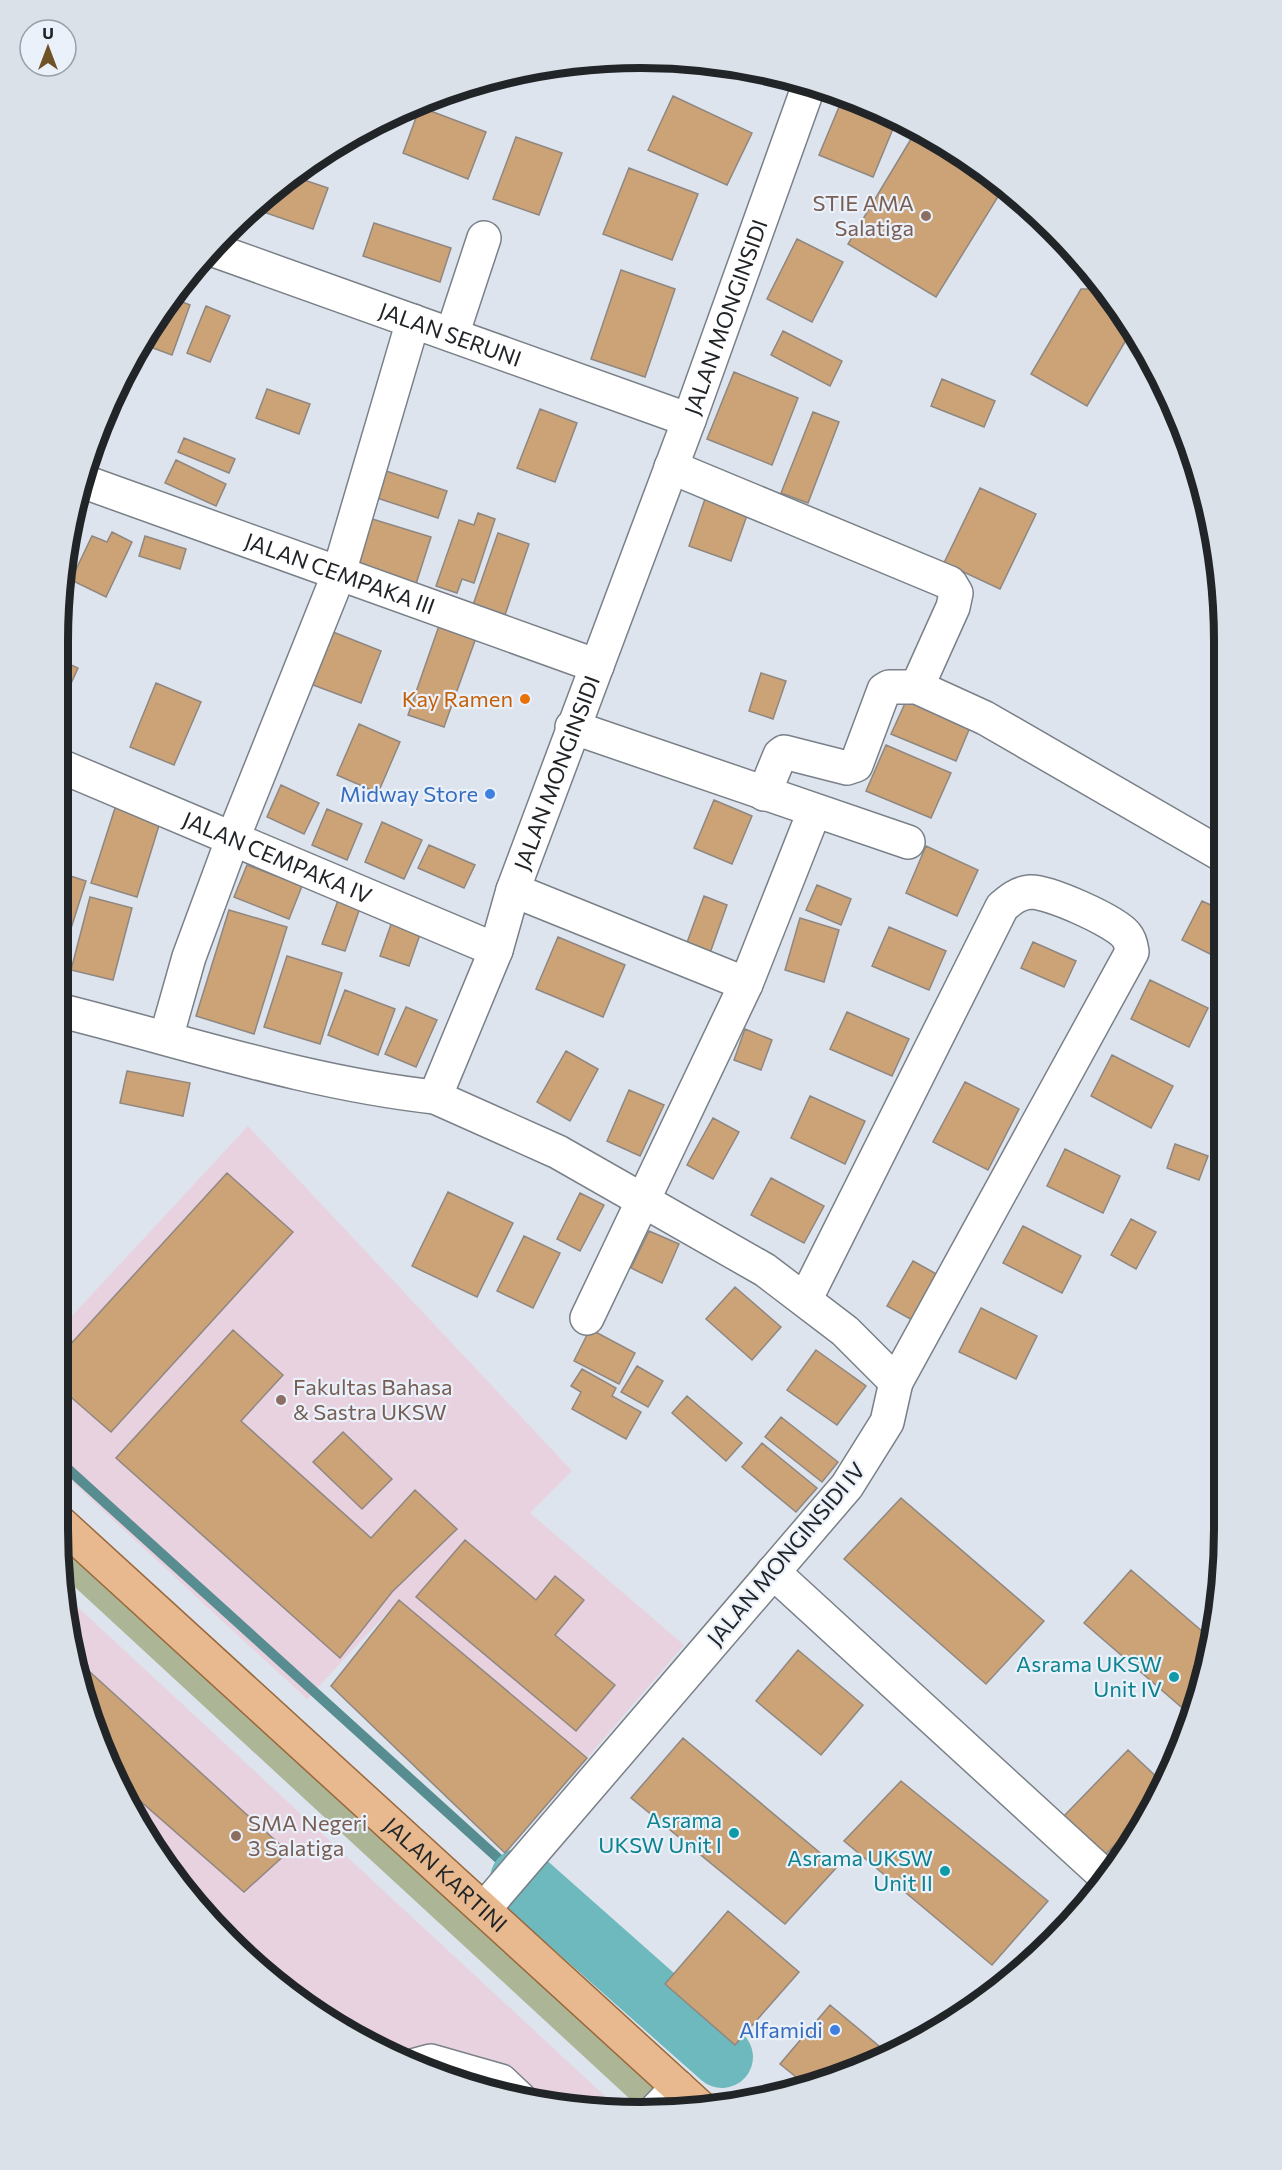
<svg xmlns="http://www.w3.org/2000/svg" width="1282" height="2170" font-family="Commissioner,sans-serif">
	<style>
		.education { fill: #e8d2df }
		.green { fill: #acb595 }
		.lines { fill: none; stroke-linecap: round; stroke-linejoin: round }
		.stream { stroke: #578d90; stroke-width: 10 }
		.river { stroke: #6eb9bd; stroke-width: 62 }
		.building { fill: #cca277; stroke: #8f8780; stroke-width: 1.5 }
		.minor-casing { stroke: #7a8088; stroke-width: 36 }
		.major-casing { stroke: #98673a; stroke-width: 36 }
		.minor { stroke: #fff; stroke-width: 33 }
		.major { stroke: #e8b98f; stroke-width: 33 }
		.education-dot { fill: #8d6e63; stroke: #eaf1fa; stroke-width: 2 }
		.food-dot { fill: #e8710a; stroke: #eaf1fa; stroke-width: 2 }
		.shop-dot { fill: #3f7fe0; stroke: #eaf1fa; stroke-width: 2 }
		.culture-dot { fill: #0f9aa8; stroke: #eaf1fa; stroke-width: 2 }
		.labels { text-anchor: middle; stroke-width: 4.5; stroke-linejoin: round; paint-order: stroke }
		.education-label { font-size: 22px; fill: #785e54; stroke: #eaf1fa; text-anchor: start }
		.street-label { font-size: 22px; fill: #222528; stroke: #eaf1fa }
		.food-label { font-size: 22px; fill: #c56008; stroke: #eaf1fa; text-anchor: end }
		.shop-label { font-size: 22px; fill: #366cbe; stroke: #eaf1fa; text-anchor: end }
		.culture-label { font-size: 22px; fill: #0d838f; stroke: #eaf1fa; text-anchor: end }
		.rim { fill: none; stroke: #222528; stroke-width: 8 }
	</style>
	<rect width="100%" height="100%" fill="#dde4ed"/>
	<!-- education -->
	<path class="education" d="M 248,1126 L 572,1471 L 530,1513 L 684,1645 L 587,1758 L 399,1600 L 307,1699 L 57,1468 L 57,1332 Z
		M 68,1598 L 620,2110 L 565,2108 L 490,2093 L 383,2053 L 316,2014 L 228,1942 L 177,1884 L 117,1788 L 88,1716 Z"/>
	<!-- green -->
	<path class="green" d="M 59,1540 L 687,2111 L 643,2111 L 65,1578 Z"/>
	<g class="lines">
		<!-- stream -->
		<path class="stream" d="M 57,1459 L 510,1869"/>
		<!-- river -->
		<path class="river" d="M 521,1879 L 722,2057"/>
	</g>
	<!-- building -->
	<path class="building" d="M 844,95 L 864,101 L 897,119 L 873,177 L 819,155 Z
		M 673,96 L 752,133 L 727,185 L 648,150 Z
		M 420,107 L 486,132 L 468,179 L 403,153 Z
		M 917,129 L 965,155 L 1004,187 L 936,297 L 848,244 Z
		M 516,137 L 562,153 L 539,215 L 493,199 Z
		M 629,168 L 698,194 L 672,260 L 603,234 Z
		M 292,176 L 328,188 L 313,229 L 252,208 Z
		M 374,223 L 451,248 L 440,282 L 363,256 Z
		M 797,239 L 843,262 L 812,322 L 767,299 Z
		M 621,270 L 675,289 L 645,377 L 591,359 Z
		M 1081,289 L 1101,289 L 1132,330 L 1087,406 L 1031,374 Z
		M 172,298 L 190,305 L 172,355 L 153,348 Z
		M 206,306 L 230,316 L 210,362 L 187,353 Z
		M 783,331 L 842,361 L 830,386 L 771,355 Z
		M 734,372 L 798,398 L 772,465 L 707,439 Z
		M 942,379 L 995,401 L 984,427 L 931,406 Z
		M 267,389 L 310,404 L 299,434 L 256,418 Z
		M 540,409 L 577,423 L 555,482 L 517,468 Z
		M 813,412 L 839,422 L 808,503 L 781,493 Z
		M 184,438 L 235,459 L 229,473 L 178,452 Z
		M 176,460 L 226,484 L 216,506 L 165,483 Z
		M 383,470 L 447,491 L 438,518 L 374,497 Z
		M 709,487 L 752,501 L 731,561 L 689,546 Z
		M 980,488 L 1036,514 L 1000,589 L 944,563 Z
		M 478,513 L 495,519 L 474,583 L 462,579 L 457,593 L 436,586 L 459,520 L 474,525 Z
		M 369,518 L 431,537 L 415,587 L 354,568 Z
		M 112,532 L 132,542 L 106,597 L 71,580 L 92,536 L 107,542 Z
		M 498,533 L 529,544 L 505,615 L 473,605 Z
		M 145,536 L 186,549 L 180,569 L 139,556 Z
		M 440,623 L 477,635 L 444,727 L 408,715 Z
		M 328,630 L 381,651 L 361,703 L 308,683 Z
		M 58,659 L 78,668 L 58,712 Z
		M 761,673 L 786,681 L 773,719 L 749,711 Z
		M 156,683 L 201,702 L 174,765 L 130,747 Z
		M 907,699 L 971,725 L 956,761 L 891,734 Z
		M 359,724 L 400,742 L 378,793 L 337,775 Z
		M 886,745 L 951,773 L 931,818 L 866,791 Z
		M 281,785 L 319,803 L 304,834 L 267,817 Z
		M 714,800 L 752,816 L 732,864 L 694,848 Z
		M 116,805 L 161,819 L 137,897 L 91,883 Z
		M 327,809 L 362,824 L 347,860 L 312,845 Z
		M 382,822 L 422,840 L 404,879 L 365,862 Z
		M 429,845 L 475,865 L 464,888 L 418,868 Z
		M 926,846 L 978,870 L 957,916 L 906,893 Z
		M 247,865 L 302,886 L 289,919 L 234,897 Z
		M 58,872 L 86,881 L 63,954 L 58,953 Z
		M 817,885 L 851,899 L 841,925 L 806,910 Z
		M 340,895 L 362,902 L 345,951 L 322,944 Z
		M 704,896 L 727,905 L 709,956 L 685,948 Z
		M 90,897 L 132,908 L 113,980 L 71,970 Z
		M 1202,901 L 1224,911 L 1224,961 L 1182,940 Z
		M 229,910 L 287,927 L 254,1034 L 196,1016 Z
		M 394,916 L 423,926 L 409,966 L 380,956 Z
		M 800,918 L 839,930 L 824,982 L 785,970 Z
		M 889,927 L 946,951 L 929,990 L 872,966 Z
		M 558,937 L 625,965 L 603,1017 L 536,989 Z
		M 1033,942 L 1076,961 L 1064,987 L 1021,968 Z
		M 287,956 L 342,973 L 320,1044 L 264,1027 Z
		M 1150,980 L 1208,1008 L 1189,1047 L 1131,1019 Z
		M 345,990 L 395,1009 L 378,1055 L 328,1035 Z
		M 406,1007 L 437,1020 L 416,1067 L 385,1054 Z
		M 847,1012 L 909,1039 L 892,1076 L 830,1049 Z
		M 745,1029 L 772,1040 L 761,1070 L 734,1060 Z
		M 566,1051 L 598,1069 L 570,1121 L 537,1102 Z
		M 1112,1055 L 1173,1086 L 1151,1128 L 1091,1096 Z
		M 127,1071 L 190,1083 L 183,1116 L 120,1103 Z
		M 965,1082 L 1019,1109 L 988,1170 L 933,1142 Z
		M 629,1090 L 664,1105 L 640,1156 L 607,1141 Z
		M 810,1096 L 865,1121 L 845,1164 L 791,1138 Z
		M 713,1118 L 739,1132 L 713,1179 L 687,1165 Z
		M 1175,1144 L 1208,1156 L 1199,1180 L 1167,1168 Z
		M 1224,1146 L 1224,1170 L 1215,1166 Z
		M 1065,1149 L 1120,1176 L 1103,1213 L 1047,1186 Z
		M 227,1173 L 293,1232 L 111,1432 L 57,1385 L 57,1359 Z
		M 771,1178 L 824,1206 L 804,1243 L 751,1215 Z
		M 448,1192 L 513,1223 L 477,1297 L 412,1266 Z
		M 580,1193 L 604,1205 L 580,1251 L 557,1239 Z
		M 1131,1219 L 1156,1232 L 1136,1269 L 1111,1255 Z
		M 1023,1226 L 1081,1256 L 1062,1293 L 1003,1263 Z
		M 649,1231 L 679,1244 L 662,1283 L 631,1268 Z
		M 524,1236 L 560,1253 L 533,1308 L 497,1291 Z
		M 913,1261 L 940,1276 L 914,1321 L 887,1306 Z
		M 735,1287 L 781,1327 L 752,1360 L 706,1319 Z
		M 981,1308 L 1037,1336 L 1016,1379 L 959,1352 Z
		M 590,1329 L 635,1353 L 619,1384 L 574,1361 Z
		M 233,1330 L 283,1375 L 241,1421 L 371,1538 L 415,1490 L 457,1529 L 392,1592 L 340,1658 L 116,1458 Z
		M 816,1350 L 866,1386 L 837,1425 L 787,1390 Z
		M 637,1366 L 663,1381 L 648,1407 L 621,1392 Z
		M 582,1369 L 616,1388 L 612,1396 L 641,1412 L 626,1439 L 572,1409 L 581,1392 L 571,1386 Z
		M 687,1396 L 742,1443 L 726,1461 L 672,1413 Z
		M 781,1417 L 838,1462 L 822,1482 L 765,1437 Z
		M 343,1432 L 392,1479 L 362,1509 L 313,1462 Z
		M 762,1443 L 817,1488 L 796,1512 L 742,1467 Z
		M 901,1498 L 1044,1621 L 986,1684 L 844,1559 Z
		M 465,1540 L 536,1600 L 555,1576 L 584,1600 L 555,1635 L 615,1685 L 576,1731 L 416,1597 Z
		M 1131,1570 L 1210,1638 L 1194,1718 L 1084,1623 Z
		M 399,1600 L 587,1758 L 505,1853 L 331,1686 Z
		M 798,1650 L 863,1705 L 821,1755 L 756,1701 Z
		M 79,1662 L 288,1852 L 244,1892 L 114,1778 L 88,1716 Z
		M 683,1738 L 837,1867 L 785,1924 L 631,1798 Z
		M 1128,1750 L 1162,1782 L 1147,1813 L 1104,1856 L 1063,1817 Z
		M 901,1781 L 1048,1901 L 992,1965 L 844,1841 Z
		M 728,1911 L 799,1972 L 735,2045 L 665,1984 Z
		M 830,2005 L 891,2056 L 864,2069 L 807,2086 L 780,2064 Z"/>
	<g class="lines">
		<defs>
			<g id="minor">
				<path id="s1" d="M 211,249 L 689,420"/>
				<path d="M 452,335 L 484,238"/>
				<path d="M 671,467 L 950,583 L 956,593 L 953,607 L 917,687"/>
				<path id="s2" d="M 82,481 L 597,666"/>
				<path d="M 572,727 L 908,842"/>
				<path id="s3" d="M 58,765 L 496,950"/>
				<path d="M 764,794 L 780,755 L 784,752 L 847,768 L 856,765 L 884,690 L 889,687 L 917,687 L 985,718 L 1224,856"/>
				<path d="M 513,890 L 746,984"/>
				<path id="s4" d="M 58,1010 C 183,1041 306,1083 435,1097 L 496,950 L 513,890 L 689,420 L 809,85"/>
				<path d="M 166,1038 L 189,957 L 233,838 L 338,576 L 413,321"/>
				<path d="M 435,1097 L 558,1152 L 765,1270 L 845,1331 L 896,1382 L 887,1422 L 847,1486 L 484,1909"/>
				<path d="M 805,1300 L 1002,907 C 1010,900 1018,893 1030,892 C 1048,891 1115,921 1126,935 C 1131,941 1131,946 1132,952 L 896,1382"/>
				<path d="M 587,1318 L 746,984 L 814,812"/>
				<path d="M 773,1572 L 1106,1877"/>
				<path d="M 416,2065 L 431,2061 L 501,2081 L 520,2099"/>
				<path d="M 655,2111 L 678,2087"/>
			</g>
			<g id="major">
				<path id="s5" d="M 57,1520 L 702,2109"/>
			</g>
		</defs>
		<!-- minor casing -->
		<use href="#minor" class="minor-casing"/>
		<!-- major casing -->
		<use href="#major" class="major-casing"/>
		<!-- minor -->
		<use href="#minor" class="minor"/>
		<!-- major -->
		<use href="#major" class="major"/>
	</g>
	<!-- markers -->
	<g class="education-dot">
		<circle cx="926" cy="216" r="6"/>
		<circle cx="281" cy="1400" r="6"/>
		<circle cx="236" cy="1836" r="6"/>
	</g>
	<circle class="food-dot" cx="525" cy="699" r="6"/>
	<g class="shop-dot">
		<circle cx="490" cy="794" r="6"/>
		<circle cx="835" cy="2030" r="6"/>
	</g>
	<g class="culture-dot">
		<circle cx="1174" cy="1677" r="6"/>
		<circle cx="734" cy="1833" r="6"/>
		<circle cx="945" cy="1871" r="6"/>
	</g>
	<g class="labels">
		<!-- education labels -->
		<g class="education-label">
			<text x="914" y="211" text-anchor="end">STIE AMA<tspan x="914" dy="25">Salatiga</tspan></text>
			<text x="293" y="1395">Fakultas Bahasa<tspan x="293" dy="25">&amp; Sastra UKSW</tspan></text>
			<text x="248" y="1831">SMA Negeri<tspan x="248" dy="25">3 Salatiga</tspan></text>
		</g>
		<!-- street labels -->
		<g class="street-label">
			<text dy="8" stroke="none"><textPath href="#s4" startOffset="1220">JALAN MONGINSIDI</textPath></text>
			<text dy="8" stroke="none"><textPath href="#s1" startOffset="254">JALAN SERUNI</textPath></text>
			<text dy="8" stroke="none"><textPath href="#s2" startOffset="274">JALAN CEMPAKA III</textPath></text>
			<text dy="8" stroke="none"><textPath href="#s4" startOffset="734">JALAN MONGINSIDI</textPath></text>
			<text dy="8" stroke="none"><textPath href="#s3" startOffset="238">JALAN CEMPAKA IV</textPath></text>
			<text transform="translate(786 1554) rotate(-50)" y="8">JALAN MONGINSIDI IV</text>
			<text dy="8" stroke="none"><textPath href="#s5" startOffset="526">JALAN KARTINI</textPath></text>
		</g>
		<!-- food labels -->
		<g class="food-label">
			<text x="513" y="707">Kay Ramen</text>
		</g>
		<!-- shop labels -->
		<g class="shop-label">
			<text x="478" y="802">Midway Store</text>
			<text x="823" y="2038">Alfamidi</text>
		</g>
		<!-- culture labels -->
		<g class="culture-label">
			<text x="1162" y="1672">Asrama UKSW<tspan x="1162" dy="25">Unit IV</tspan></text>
			<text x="722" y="1828">Asrama<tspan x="722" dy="25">UKSW Unit I</tspan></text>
			<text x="933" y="1866">Asrama UKSW<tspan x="933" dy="25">Unit II</tspan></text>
		</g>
	</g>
	<!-- crop -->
	<path d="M0 0H1282V2170H0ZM641 68H641A573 573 0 0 1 1214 641V1529A573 573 0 0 1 641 2102H641A573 573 0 0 1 68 1529V641A573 573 0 0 1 641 68Z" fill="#dae1e9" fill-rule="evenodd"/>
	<path class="rim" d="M641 68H641A573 573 0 0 1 1214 641V1529A573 573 0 0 1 641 2102H641A573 573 0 0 1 68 1529V641A573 573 0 0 1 641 68Z"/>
	<!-- north arrow -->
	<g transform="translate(48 48)"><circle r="28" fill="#eaf1fa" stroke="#9a9fa6" stroke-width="1.5"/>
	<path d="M0-4.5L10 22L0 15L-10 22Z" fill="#6f5326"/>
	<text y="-9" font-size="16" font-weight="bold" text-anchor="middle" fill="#222528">U</text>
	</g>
</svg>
